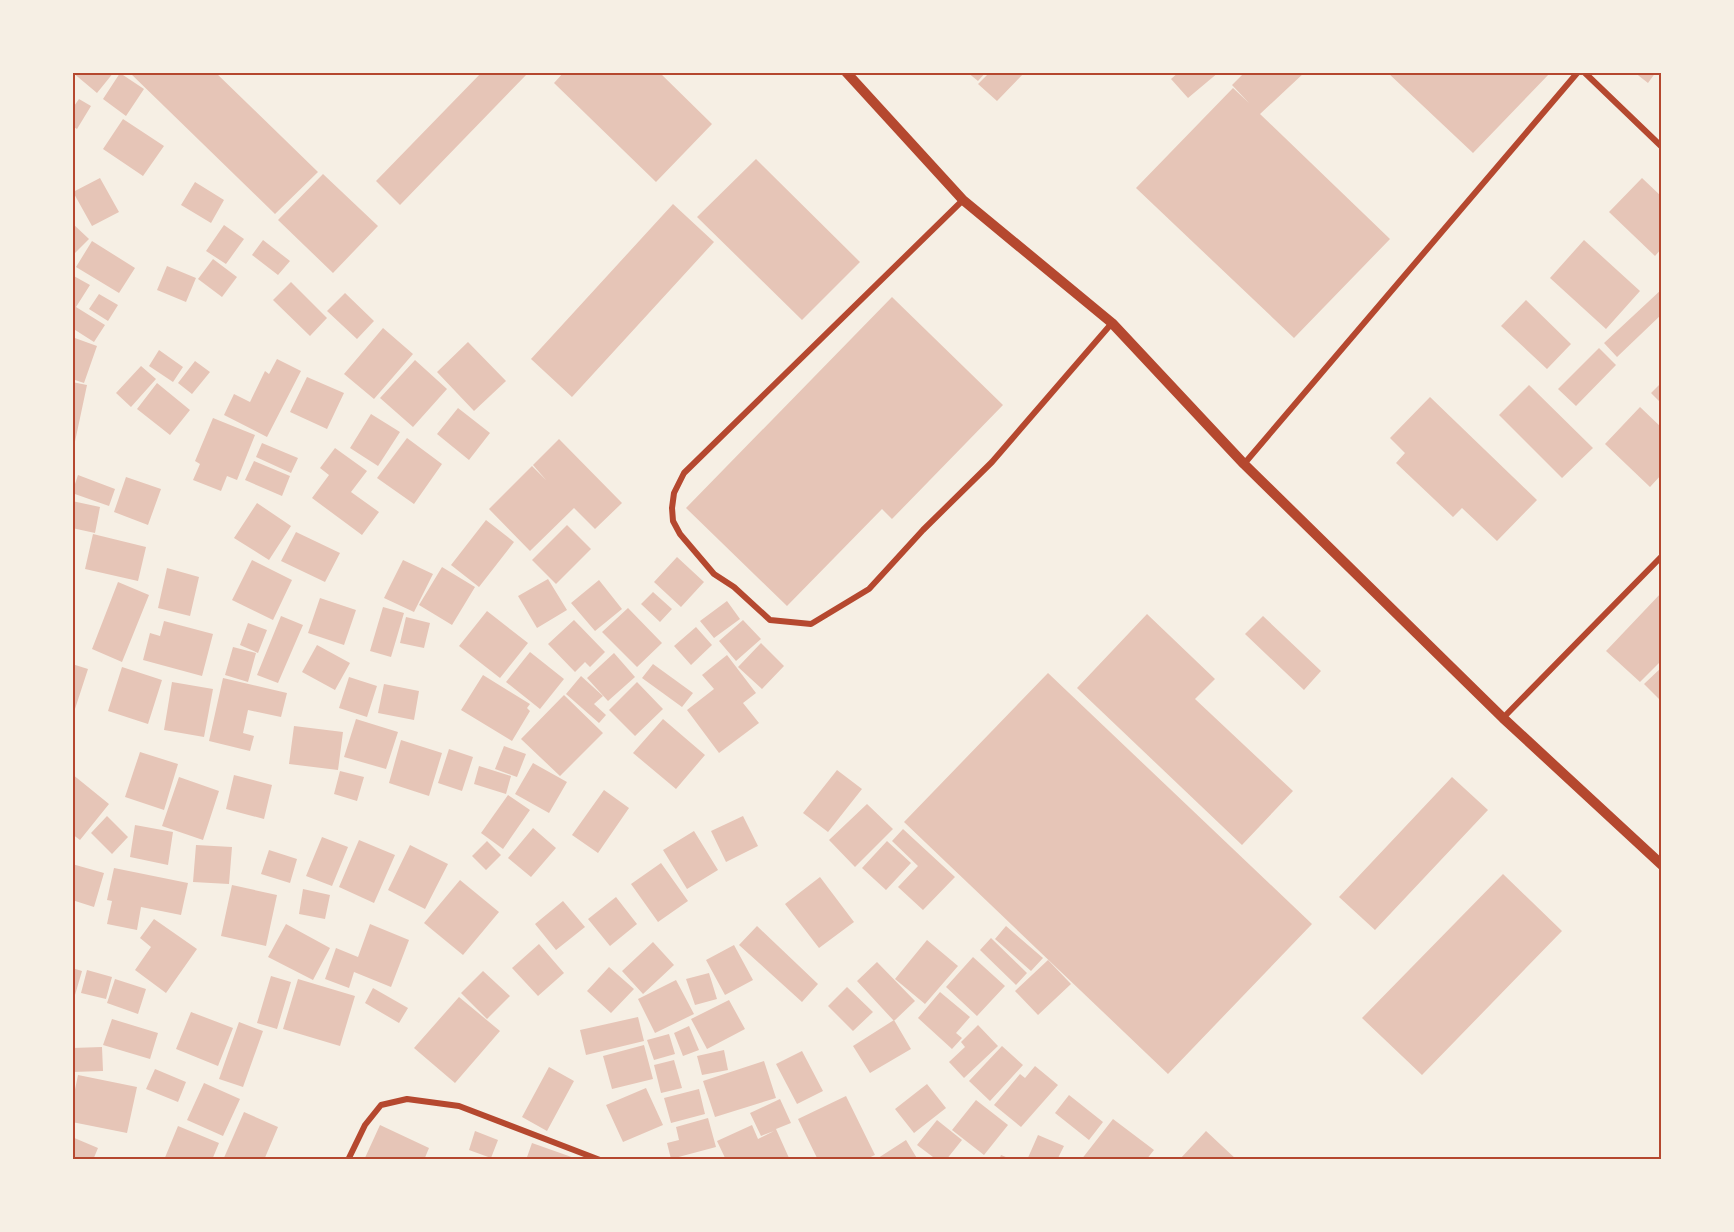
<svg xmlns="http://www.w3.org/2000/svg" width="1734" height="1232" viewBox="0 0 1734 1232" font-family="Mulish,sans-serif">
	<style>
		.building { fill: #e6c5b7 }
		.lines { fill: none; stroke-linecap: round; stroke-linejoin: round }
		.minor { stroke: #b5482f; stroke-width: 6 }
		.tertiary { stroke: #b5482f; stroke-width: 10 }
		.neatline { fill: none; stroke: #b5482f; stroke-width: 2 }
	</style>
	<rect width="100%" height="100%" fill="#f6efe4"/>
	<path class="building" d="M72,72H114L97,93Z
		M129,72H215L318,172L275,214Z
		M482,72H523L526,75L400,205L376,181Z
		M564,72H659L712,124L656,182L554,83Z
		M967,72H986L978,81Z
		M990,72H1025L997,101L978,84Z
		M1179,72H1219L1188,98L1171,79Z
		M1245,72H1305L1260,114L1390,239L1294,338L1136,188L1233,88L1249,103L1232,85Z
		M1387,72H1551L1473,153Z
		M1634,72H1656L1648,83Z
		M120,73L144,89L126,116L103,99Z
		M79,99L91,106L77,129L72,126V109Z
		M123,119L164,146L143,176L103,149Z
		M756,159L860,262L802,320L697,217Z
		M323,174L378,226L333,273L278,220Z
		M100,178L119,212L92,226L73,192Z
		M1642,178L1662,197V248L1655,256L1609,212Z
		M195,182L224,200L211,223L181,205Z
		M673,204L714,242L572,397L531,359Z
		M72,223L89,239L72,256Z
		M224,225L244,239L226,264L206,251Z
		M263,240L290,261L278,275L252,255Z
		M1584,240L1640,291L1606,329L1550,278Z
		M92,241L135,268L119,293L76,267Z
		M213,259L237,277L222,297L198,279Z
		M167,266L196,278L186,302L157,290Z
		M72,275L90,285L76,307L105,325L94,342L72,328Z
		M291,282L327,318L310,336L273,300Z
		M1662,289V314L1617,357L1604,343Z
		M345,293L374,321L357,339L327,311Z
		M99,294L118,305L108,321L89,309Z
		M892,297L1003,405L892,519L882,509L787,606L686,508Z
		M1526,300L1571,344L1547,369L1501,326Z
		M383,328L413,354L374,399L344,374Z
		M72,337L97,346L84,383L72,379Z
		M468,342L506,381L474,411L437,372Z
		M1599,348L1616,365L1576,406L1558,389Z
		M159,350L183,367L173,382L149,366Z
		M277,359L301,371L267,437L224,415L234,394L250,402L265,371L269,374Z
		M415,360L447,389L413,427L380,398Z
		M195,361L210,372L192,394L178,383Z
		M141,366L156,379L131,407L116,393Z
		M307,377L344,393L327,429L290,412Z
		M72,382L87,385L73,451L72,450Z
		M1662,382V404L1651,393Z
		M157,383L190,410L170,435L137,409Z
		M1529,385L1593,448L1562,478L1499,415Z
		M1430,397L1537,500L1497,541L1462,508L1453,517L1396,463L1405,453L1390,438Z
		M1640,407L1662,428V474L1650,487L1605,444Z
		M458,408L490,433L469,460L437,434Z
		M371,414L400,432L378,466L350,448Z
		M213,418L255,435L237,480L227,476L221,491L193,480L200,464L195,461Z
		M407,438L442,464L414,504L377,478Z
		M559,439L622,503L595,529L574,508L530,551L489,509L532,466L546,480L533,465Z
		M262,443L298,458L291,473L256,457Z
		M335,448L367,471L351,492L379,512L362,535L312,498L329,475L320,468Z
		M254,461L290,476L282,496L245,480Z
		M78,475L115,489L109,506L72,493Z
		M126,477L161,489L148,525L114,512Z
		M72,501L100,507L95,533L72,528Z
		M257,503L291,526L269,560L234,538Z
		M486,520L514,542L479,587L451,565Z
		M567,525L591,549L556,584L532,560Z
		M296,532L340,553L325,582L281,561Z
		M93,534L146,547L138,581L85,569Z
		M677,557L704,582L681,607L654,582Z
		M252,560L292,580L273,620L232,600Z
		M403,560L433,574L414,612L384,598Z
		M442,567L475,587L452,625L419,605Z
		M167,568L199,577L190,616L158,608Z
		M548,579L567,610L537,628L518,596Z
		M599,580L622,609L595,631L571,603Z
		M118,582L149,595L122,662L92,649Z
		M653,592L672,609L660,622L641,604Z
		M1662,592V660L1640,682L1606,651Z
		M320,598L356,610L344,645L308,633Z
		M727,601L740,619L714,638L700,621Z
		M383,607L404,613L391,657L370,651Z
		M628,608L662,643L637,667L602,632Z
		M487,611L528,643L500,678L459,646Z
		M1147,614L1215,679L1195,699L1293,791L1242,845L1077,688Z
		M281,616L303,625L278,683L257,675Z
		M1263,616L1321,671L1304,690L1245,634Z
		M406,617L430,623L424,648L400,643Z
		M574,620L605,652L590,667L585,662L575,672L548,644Z
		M743,620L761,639L736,661L719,641Z
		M164,621L213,634L202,676L143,660L150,633L160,636Z
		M248,623L267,630L258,653L240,645Z
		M696,627L712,645L691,665L674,646Z
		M761,643L784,666L762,689L738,667Z
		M317,645L350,663L335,690L302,672Z
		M233,647L256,653L248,682L225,675Z
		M530,652L564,679L540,709L506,682Z
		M614,653L635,677L608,701L587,678Z
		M727,655L756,693L743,703L759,723L719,753L687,710L714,689L702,675Z
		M72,664L88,669L74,712L72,711Z
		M653,664L693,693L682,707L642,678Z
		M122,667L162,680L148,724L108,711Z
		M1662,667V702L1644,684Z
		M1048,673L1312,924L1168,1074L904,822Z
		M483,675L530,704L527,708L530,711L512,741L461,710Z
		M581,676L603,696L594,704L606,715L599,723L566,694Z
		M349,677L377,686L367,717L339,708Z
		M223,678L287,693L281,717L248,710L243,733L254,736L250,751L209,741Z
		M172,682L213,689L204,737L164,730Z
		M637,682L663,709L635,736L609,710Z
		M384,684L419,691L414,720L378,713Z
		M564,695L603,733L560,776L521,739Z
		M356,719L398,732L386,769L344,757Z
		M663,719L705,755L676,789L633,753Z
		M294,726L343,732L338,770L289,764Z
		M401,740L442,753L429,796L389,783Z
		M504,746L526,754L517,777L495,769Z
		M449,749L473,757L462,791L438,783Z
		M140,752L178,764L164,810L125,797Z
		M533,763L567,782L549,813L515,794Z
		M479,766L511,776L506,794L474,784Z
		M837,770L862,789L828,832L803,813Z
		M340,771L364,777L357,801L334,794Z
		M72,774L109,804L80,840L72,834Z
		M234,775L272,785L264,819L226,809Z
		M179,777L219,791L203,840L162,826Z
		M1452,777L1488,810L1375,930L1339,897Z
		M604,790L629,808L598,853L572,835Z
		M508,795L530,810L503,849L481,833Z
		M867,804L893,829L855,867L829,840Z
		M107,816L128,837L112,854L91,833Z
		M743,816L758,846L726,862L711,831Z
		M135,825L173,832L168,865L130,857Z
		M533,828L556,848L531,877L508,858Z
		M903,829L955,877L923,910L898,887L918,866L892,841Z
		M694,831L718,870L687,889L663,850Z
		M322,837L348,847L332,886L306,876Z
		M359,840L395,855L374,903L339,887Z
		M487,841L501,855L486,870L472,856Z
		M887,841L911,863L886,890L862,868Z
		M196,845L232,847L229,884L193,882Z
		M410,845L448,864L425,909L388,890Z
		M269,850L297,859L290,883L261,874Z
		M661,863L688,901L658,922L631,884Z
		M72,864L104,873L94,907L72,900Z
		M114,868L188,883L181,915L141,907L137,930L107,924L112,901L107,900Z
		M1503,874L1562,931L1422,1075L1362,1018Z
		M820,877L854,922L819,948L785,904Z
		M460,880L499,912L463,955L424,923Z
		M232,885L277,895L266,946L221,936Z
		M303,889L330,895L325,919L299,914Z
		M616,897L637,924L610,946L588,919Z
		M563,901L585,927L556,950L535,924Z
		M154,919L197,949L166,993L135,970L151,947L140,938Z
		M286,924L330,948L313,980L268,957Z
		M370,924L409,940L391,987L354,972L349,988L325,979L336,948L358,957Z
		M757,926L818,984L802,1002L739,945Z
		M1006,926L1043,958L1031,971L995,939Z
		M991,938L1027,973L1016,985L980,950Z
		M927,940L958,966L925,1004L895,979Z
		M653,942L674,965L643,994L622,971Z
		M539,944L564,973L538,996L512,968Z
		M734,945L753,980L725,995L706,960Z
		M973,957L1005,986L977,1016L946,987Z
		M1048,960L1071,984L1038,1015L1015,991Z
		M877,962L915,1001L894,1021L857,981Z
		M609,967L634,989L611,1013L587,991Z
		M72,968L82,971L75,995L72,994Z
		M87,970L112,977L106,999L81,993Z
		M483,971L510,996L487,1019L461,993Z
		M709,973L717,999L695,1005L686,979Z
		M271,976L291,982L277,1029L257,1023Z
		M115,979L146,989L138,1014L107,1003Z
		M298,979L355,996L340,1046L283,1029Z
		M676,980L694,1014L655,1033L638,999Z
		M847,987L873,1012L853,1031L828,1006Z
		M373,988L408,1008L399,1023L365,1003Z
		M940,992L970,1017L956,1033L962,1038L952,1049L918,1018Z
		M459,997L500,1031L455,1083L414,1048Z
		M729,1000L745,1029L707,1049L691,1019Z
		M191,1012L233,1028L218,1066L176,1049Z
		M638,1017L644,1041L586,1055L580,1030Z
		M112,1019L158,1033L150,1059L103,1045Z
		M894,1020L911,1049L870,1073L853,1046Z
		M239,1022L263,1031L243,1087L219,1079Z
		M978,1025L998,1046L964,1078L949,1062L965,1047L961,1042Z
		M689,1026L699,1050L683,1056L674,1033Z
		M669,1034L675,1054L654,1060L647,1040Z
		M644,1045L653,1079L612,1089L603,1056Z
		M1002,1046L1023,1065L990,1101L969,1081Z
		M102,1047L103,1071L72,1072V1048Z
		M724,1050L728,1070L702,1075L697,1056Z
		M802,1051L823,1091L797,1104L776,1064Z
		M674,1060L682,1088L661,1093L654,1065Z
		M764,1061L776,1098L715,1117L703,1081Z
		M1035,1066L1058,1085L1021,1127L994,1105L1020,1074L1025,1078Z
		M549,1067L574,1081L547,1131L522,1117Z
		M155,1069L186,1082L178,1102L146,1089Z
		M78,1075L137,1087L127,1133L72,1122V1104Z
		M204,1083L240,1099L223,1136L187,1120Z
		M927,1084L946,1108L914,1133L895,1109Z
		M646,1088L663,1125L623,1142L606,1105Z
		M699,1089L705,1114L671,1123L664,1098Z
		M1069,1095L1103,1122L1089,1140L1055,1113Z
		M846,1096L875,1155L864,1160H818L798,1119Z
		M780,1099L791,1123L776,1129L789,1158L785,1160H726L717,1141L752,1125L758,1139L774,1131L761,1136L750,1113Z
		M976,1100L1008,1125L984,1155L952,1130Z
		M244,1112L278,1127L264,1160H223Z
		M708,1118L716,1147L671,1159L667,1143L679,1140L676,1127Z
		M1113,1119L1154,1150L1146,1160H1081Z
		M937,1120L962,1140L946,1160H937L917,1145Z
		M380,1125L429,1148L424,1160H364Z
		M178,1126L219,1143L212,1160H164Z
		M475,1131L498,1140L491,1158L469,1150Z
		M1206,1131L1237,1160L1180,1159Z
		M1038,1135L1064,1146L1057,1160H1027Z
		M72,1137L98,1148L93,1160H72Z
		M906,1140L918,1160H875Z
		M532,1143L580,1160H526Z
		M1001,1155L1013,1160H999Z"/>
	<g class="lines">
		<path class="minor" d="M1584,72L1662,147
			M963,200L684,473L674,493L672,508L673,521L680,534L714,574L734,587L770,620L811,624L869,589L923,530L992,462L1112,323
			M1244,464L1578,72
			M1503,718L1662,556
			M348,1160L365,1125L381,1105L407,1099L459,1106L600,1160"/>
		<path class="tertiary" d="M846,72L963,200L1112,323L1244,464L1503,718L1662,865"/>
	</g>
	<rect width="1734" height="1232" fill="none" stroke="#f6efe4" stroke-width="147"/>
	<rect x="74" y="74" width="1586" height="1084" class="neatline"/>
</svg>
